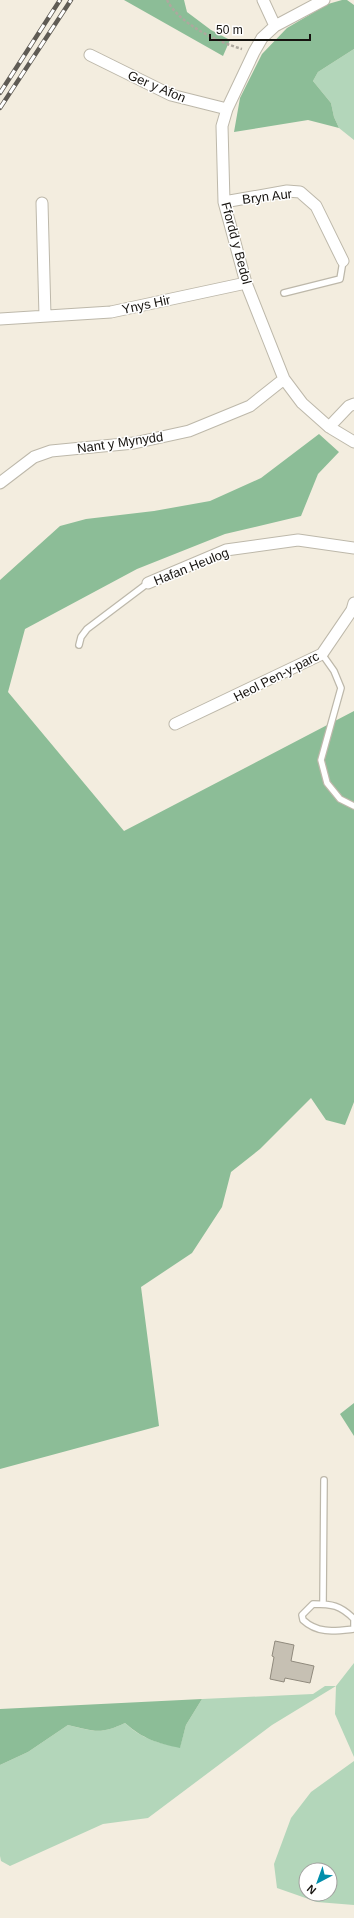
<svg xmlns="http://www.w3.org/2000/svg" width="354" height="1918" viewBox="0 0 354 1918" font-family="Helvetica,sans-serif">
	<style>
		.green { fill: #b3d6ba; fill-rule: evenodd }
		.forest { fill: #8cbd97 }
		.building { fill: #c6c0b3; stroke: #908a7d }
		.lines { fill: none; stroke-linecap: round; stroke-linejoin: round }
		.lane-casing { stroke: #bdb8aa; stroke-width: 8 }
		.street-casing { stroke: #bdb8aa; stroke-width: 13 }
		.path { stroke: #aea89e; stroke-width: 2.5; stroke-dasharray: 3 2; stroke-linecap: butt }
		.lane { stroke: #fff; stroke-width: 5.5 }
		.street { stroke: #fff; stroke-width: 11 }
		.rail-casing { stroke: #5f5b54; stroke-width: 4.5 }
		.rail { stroke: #fff; stroke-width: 3; stroke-dasharray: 9; stroke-linecap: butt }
		.labels { text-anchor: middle; stroke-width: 3; stroke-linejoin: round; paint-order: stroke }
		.street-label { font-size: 13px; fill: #16130f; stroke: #fff }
	</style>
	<rect width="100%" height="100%" fill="#f3eddf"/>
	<path class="green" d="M354,49V140L339,128L334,117L331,103L313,81L318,72Z
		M354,1663V1757L335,1714L336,1686L272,1725L148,1818L103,1824L10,1866L1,1861L0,1856V1765L28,1752L68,1725C93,1731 100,1735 125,1723C142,1739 157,1743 180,1747L186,1725L202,1699L313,1694L325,1686H336Z
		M354,1761V1905L317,1902L277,1888L274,1864L291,1818L311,1792ZM306,1870H330V1894H306Z"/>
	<path class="forest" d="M124,0H184L187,12L211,30L230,40L223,56Z
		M342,0H347L354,5V49L318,72L313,81L331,103L334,117L339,128L308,120L234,132L240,98L262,54L287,28L328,4Z
		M319,434L339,452L318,474L301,516L225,534L137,569L25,629L8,692L124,831L354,711V1102L345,1125L326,1120L311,1098L260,1149L231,1172L222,1207L192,1253L141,1287L159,1426L0,1469V580L60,526L86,519L154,511L210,501L261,478Z
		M354,1403V1436L340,1414Z
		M202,1699L186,1725L180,1748C157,1743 143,1739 125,1723C100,1735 94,1731 68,1725L28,1752L0,1765V1709Z"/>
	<path class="building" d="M275,1641L294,1645L291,1661L314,1666L310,1683L285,1678L284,1682L270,1679L274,1657L272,1656Z"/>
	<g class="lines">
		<defs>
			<path id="lane" d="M284,293L340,279L343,261
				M79,645L81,637L87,629L148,583
				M322,654L334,671L341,688L321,760L327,783L340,799L354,806
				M313,1604C332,1604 340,1605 354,1619V1629C335,1631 318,1634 303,1620L302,1615Z
				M323,1604L324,1480"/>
			<path id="street" d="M263,0L275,26
				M324,0L275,26L262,38L254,52L227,109L222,126L224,202L246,283L284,379L302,403L329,427L354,442
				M90,55L171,95L227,109
				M224,202L287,191L300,192L316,206L343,261
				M42,203L45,316
				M0,319L111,312L246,283
				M329,427L349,406L354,404
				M0,483L34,457L51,451L134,443L189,431L250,406L284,379
				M148,583L226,550L298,540L354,548
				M175,724L322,654L352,610L354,603"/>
		</defs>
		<use href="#lane" class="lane-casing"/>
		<use href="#street" class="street-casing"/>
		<path class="path" d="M167,0C179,24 218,42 242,49"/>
		<use href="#lane" class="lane"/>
		<use href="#street" class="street"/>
		<defs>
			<path id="rail" d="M0,93L60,0
				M0,108L71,0"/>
		</defs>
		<use href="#rail" class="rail-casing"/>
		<use href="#rail" class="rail"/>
	</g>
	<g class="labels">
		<g class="street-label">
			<text transform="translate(157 86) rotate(23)" y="5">Ger y Afon</text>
			<text transform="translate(267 196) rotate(-7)" y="5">Bryn Aur</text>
			<text transform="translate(237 243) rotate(75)" y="5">Ffordd y Bedol</text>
			<text transform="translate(146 304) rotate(-12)" y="5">Ynys Hir</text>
			<text transform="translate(120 442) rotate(-8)" y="5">Nant y Mynydd</text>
			<text transform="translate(191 566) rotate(-22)" y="5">Hafan Heulog</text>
			<text transform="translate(276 676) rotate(-27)" y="5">Heol Pen-y-parc</text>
		</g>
	</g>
	<g transform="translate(318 1882) rotate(221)"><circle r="19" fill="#ffffff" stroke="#a2a19f"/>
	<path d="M0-3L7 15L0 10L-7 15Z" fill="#008eab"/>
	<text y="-6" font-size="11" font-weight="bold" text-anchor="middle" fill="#16130f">N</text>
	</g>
	<path d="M210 34v6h100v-6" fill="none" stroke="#16130f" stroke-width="2"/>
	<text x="216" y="34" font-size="12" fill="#16130f" stroke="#ffffff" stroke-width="3" paint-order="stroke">50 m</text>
</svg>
